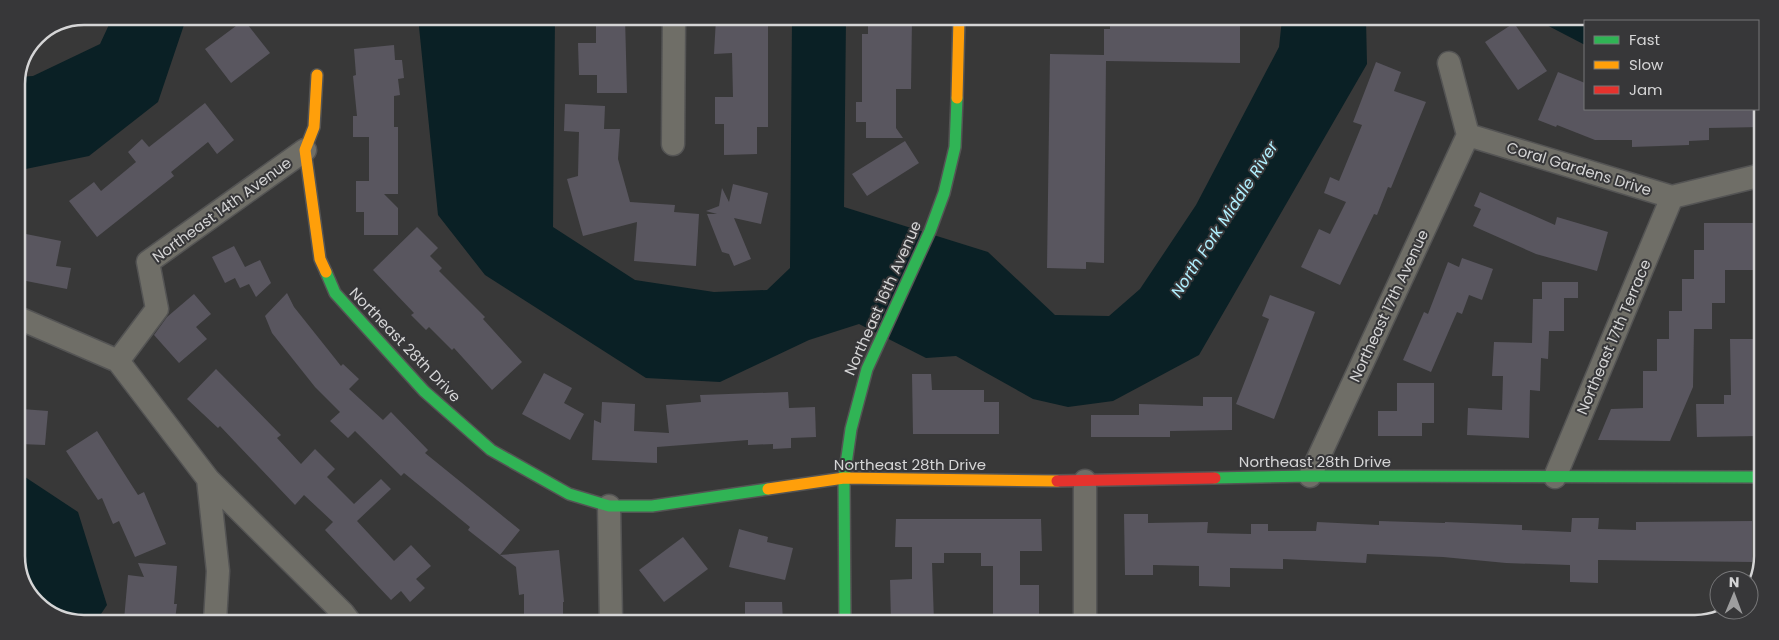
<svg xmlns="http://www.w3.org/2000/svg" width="1779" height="640" viewBox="0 0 1779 640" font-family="Poppins,sans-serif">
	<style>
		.water { fill: #0a2025 }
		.building { fill: #59565f }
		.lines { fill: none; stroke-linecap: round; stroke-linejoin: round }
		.street-casing { stroke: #545454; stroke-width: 25 }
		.fast-casing { stroke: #545454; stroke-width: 14 }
		.slow-casing { stroke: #545454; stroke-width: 14 }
		.jam-casing { stroke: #545454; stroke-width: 14 }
		.street { stroke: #6f6e67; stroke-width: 22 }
		.fast { stroke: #30b455; stroke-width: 11 }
		.slow { stroke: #ff9f0a; stroke-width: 11 }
		.jam { stroke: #e5322d; stroke-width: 11 }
		.labels { text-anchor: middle; stroke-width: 4; stroke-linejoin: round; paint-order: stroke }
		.street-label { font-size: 15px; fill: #d5d5d6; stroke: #373739 }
		.water-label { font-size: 16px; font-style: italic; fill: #b0effe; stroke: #373739 }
		.rim { fill: none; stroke: #d5d5d6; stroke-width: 2.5 }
	</style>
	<rect width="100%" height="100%" fill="#383838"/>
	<path class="water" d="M113,16H187L158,102L89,156L16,171L17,77L33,76L100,44Z
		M418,17H555L553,227L635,280L714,292L767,290L790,268L792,18H846L844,207L988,252L1055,315L1109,316L1140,289L1196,205L1279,47L1282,19H1366L1367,64L1199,355L1113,401L1068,407L1033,399L956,356L926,358L859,324L809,340L720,382L646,378L485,275L438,215Z
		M1535,19L1716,20L1719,21H1585V45Z
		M16,471L78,512L107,605L97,620H62L30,597L16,561Z"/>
	<path class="building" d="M596,17H625L627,93H597V75H579L578,43H596Z
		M716,18H768V127H757V154L724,155V124H715V97H733L732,53L714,54Z
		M868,18H912L911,89H896V128L903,138H866V122H856V102H862V34H868Z
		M1110,18L1240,19V63L1106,61L1104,263L1086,262V269L1047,268L1050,54L1104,55V29H1110Z
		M244,20L270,53L231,83L205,49Z
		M1514,23L1547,71L1518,90L1485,42Z
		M394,45L395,60H402L404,78L398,79L400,95L394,96V127H398V194H384L398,208V235H364V212H356V181H369V137H353V116H357L353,76L356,75L354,49Z
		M1376,62L1401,72L1394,91L1426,102L1391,188L1388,187L1377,215L1374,214L1340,285L1301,267L1319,229L1330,234L1346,202L1324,193L1330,177L1339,181L1362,125L1353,122Z
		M1558,72L1585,83V109H1762V127L1709,128V140L1689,141V145L1632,147V140H1595L1557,125L1556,127L1538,120Z
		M205,103L234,140L217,154L208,142L171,172L174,176L97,237L69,201L94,182L101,191L136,162L128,152L142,139L149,147Z
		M565,104L605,106L604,129H620L618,159L630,202L675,205L674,212L699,214L696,266L634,261L637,222L583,236L567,179L578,176L579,132L564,131Z
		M905,141L919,163L867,196L852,174Z
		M733,184L768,193L761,224L734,218L751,259L734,266L729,254L722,252L707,214H717L706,211L719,206L722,188L729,202Z
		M1480,192L1555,225L1557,217L1608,232L1597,271L1536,254L1473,226L1481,209L1474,206Z
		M1704,223H1762L1761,270H1725V303H1712V329H1694L1693,387L1670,441L1598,440L1611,409L1643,408V371H1657V339H1669V311H1682V279H1694V250H1704Z
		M417,227L438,248L430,256L442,268L439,271L485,317L483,319L522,362L492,390L454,348L452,350L429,327L426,330L411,315L414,313L373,270Z
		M16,232L61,241L56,266L71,268L67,289L16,279Z
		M234,246L245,267L260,260L271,283L256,297L249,284L240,288L235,278L225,283L212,257Z
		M1462,258L1493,269L1482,300L1469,295L1462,314L1457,312L1431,372L1403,360L1424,312L1428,314L1448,262L1459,267Z
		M1542,282H1578V298H1564V331H1549L1548,359L1541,358L1540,391L1530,390L1529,438L1467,435L1468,408L1502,410L1503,376H1492L1494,342L1532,343L1533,299H1542Z
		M287,293L294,307L341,366L343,364L359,379L349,389L383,420L391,412L428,450L425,453L520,530L500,555L468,530L470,527L404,473L401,476L355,431L348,438L330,421L340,412L315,387L272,333L265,316Z
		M194,294L211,314L196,327L207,339L179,363L154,335L167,317Z
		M1270,295L1315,312L1274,419L1236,404L1269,319L1262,316Z
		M1730,339H1761L1760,436L1697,437L1696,404H1724V395H1731Z
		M216,369L281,435L277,438L301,464L315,449L335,469L327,477L354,504L381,479L391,489L357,521L394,561L411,545L431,566L416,579L425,588L410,602L401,591L391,600L325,530L333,522L304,495L295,505L220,426L218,428L187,399Z
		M544,373L572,388L564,403L584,414L570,440L522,414Z
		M912,374H931L932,390H984V402H999V434H913Z
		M1397,383H1434V423H1422V436H1378V411H1397Z
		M788,392L789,408L815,407L816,437L791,438V448L773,449V444L748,445V440L657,447V463L592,460L594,420L601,423L602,402L635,404L634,431L669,433L666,405L701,402L700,395Z
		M1203,397H1232V430L1170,431V437H1091V415H1139V404L1203,406Z
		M22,409L48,411L45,445L20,444Z
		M97,431L138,495L144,492L166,544L135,557L119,521L113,524L102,498L98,500L66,451Z
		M1124,514H1148V523L1208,522L1207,533L1251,534V524H1268V531H1316L1317,522L1379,525V521L1445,523V522L1522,525V530L1571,532L1572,518H1599L1598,529L1636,530V522L1752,521V562L1598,560V583L1570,582V565L1506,563L1443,557L1367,554L1366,563L1283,559V569L1230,568V587L1199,586V566L1153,565V575H1125Z
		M896,519H1041L1042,551H1020V585H1039V622H993V566H981V553H944V563H932L934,622H891L890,580L912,579V547H895Z
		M739,529L768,537L767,542L793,548L785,580L729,567Z
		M683,537L708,569L664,602L639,570Z
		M559,550L564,602H563V621H524V594L519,595L516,567L500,555Z
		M138,563L177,566L174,604H177L175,620H124L128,575L144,577Z
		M745,602H782L783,622H745Z"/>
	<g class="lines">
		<defs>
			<path id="street" d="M1449,63L1468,135L1672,197L1762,175
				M673,144L674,18
				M16,317L118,361
				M1310,476L1468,135
				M1555,477L1672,197
				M208,479L343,613L349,621
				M609,506L611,621
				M215,621L218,571L208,479L118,361L157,309L148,262L305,150
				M1085,622V481"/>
			<path id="fast" d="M326,272L335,293L424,391L491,450L569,494L609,506H652L768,489
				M1215,478L1310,476L1760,477
				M845,622L844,478L851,429L867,369L930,231L944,193L955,147L957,98"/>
			<path id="slow" d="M317,75L314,127L305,150L320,259L326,272
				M957,98L959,18
				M768,489L844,478L1057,481"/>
			<path id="jam" d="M1057,481L1215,478"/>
		</defs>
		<use href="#street" class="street-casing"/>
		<use href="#fast" class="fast-casing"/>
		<use href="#slow" class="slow-casing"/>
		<use href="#jam" class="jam-casing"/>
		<use href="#street" class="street"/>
		<use href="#fast" class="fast"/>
		<use href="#slow" class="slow"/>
		<use href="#jam" class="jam"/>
	</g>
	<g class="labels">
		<g class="street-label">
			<text transform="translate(1579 169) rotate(17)" y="5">Coral Gardens Drive</text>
			<text transform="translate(222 210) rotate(-36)" y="5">Northeast 14th Avenue</text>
			<text transform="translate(883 298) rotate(-66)" y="5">Northeast 16th Avenue</text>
			<text transform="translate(1389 306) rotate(-65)" y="5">Northeast 17th Avenue</text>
			<text transform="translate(1614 337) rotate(-67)" y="5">Northeast 17th Terrace</text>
			<text transform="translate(405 345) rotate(46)" y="5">Northeast 28th Drive</text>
			<text x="1315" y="467">Northeast 28th Drive</text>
			<text x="910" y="470">Northeast 28th Drive</text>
		</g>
		<g class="water-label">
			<text transform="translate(1224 219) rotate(-57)" y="6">North Fork Middle River</text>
		</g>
	</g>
	<path d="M0 0H1779V640H0ZM84 25H1695A59 59 0 0 1 1754 84V556A59 59 0 0 1 1695 615H84A59 59 0 0 1 25 556V84A59 59 0 0 1 84 25Z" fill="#373739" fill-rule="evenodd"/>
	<path class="rim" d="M84 25H1695A59 59 0 0 1 1754 84V556A59 59 0 0 1 1695 615H84A59 59 0 0 1 25 556V84A59 59 0 0 1 84 25Z"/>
	<rect x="1584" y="20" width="175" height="90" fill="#373739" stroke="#767678"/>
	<rect x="1594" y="36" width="25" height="8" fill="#30b455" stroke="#767678"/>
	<text x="1629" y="45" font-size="15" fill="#d5d5d6">Fast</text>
	<rect x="1594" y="61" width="25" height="8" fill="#ff9f0a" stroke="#767678"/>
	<text x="1629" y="70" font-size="15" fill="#d5d5d6">Slow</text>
	<rect x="1594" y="86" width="25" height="8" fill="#e5322d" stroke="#767678"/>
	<text x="1629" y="95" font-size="15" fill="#d5d5d6">Jam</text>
	<g transform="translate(1734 595) rotate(1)"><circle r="24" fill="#373739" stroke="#767678"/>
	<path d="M0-4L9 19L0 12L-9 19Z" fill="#9e9e9f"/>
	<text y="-8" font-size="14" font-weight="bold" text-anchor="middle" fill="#d5d5d6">N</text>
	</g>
</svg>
